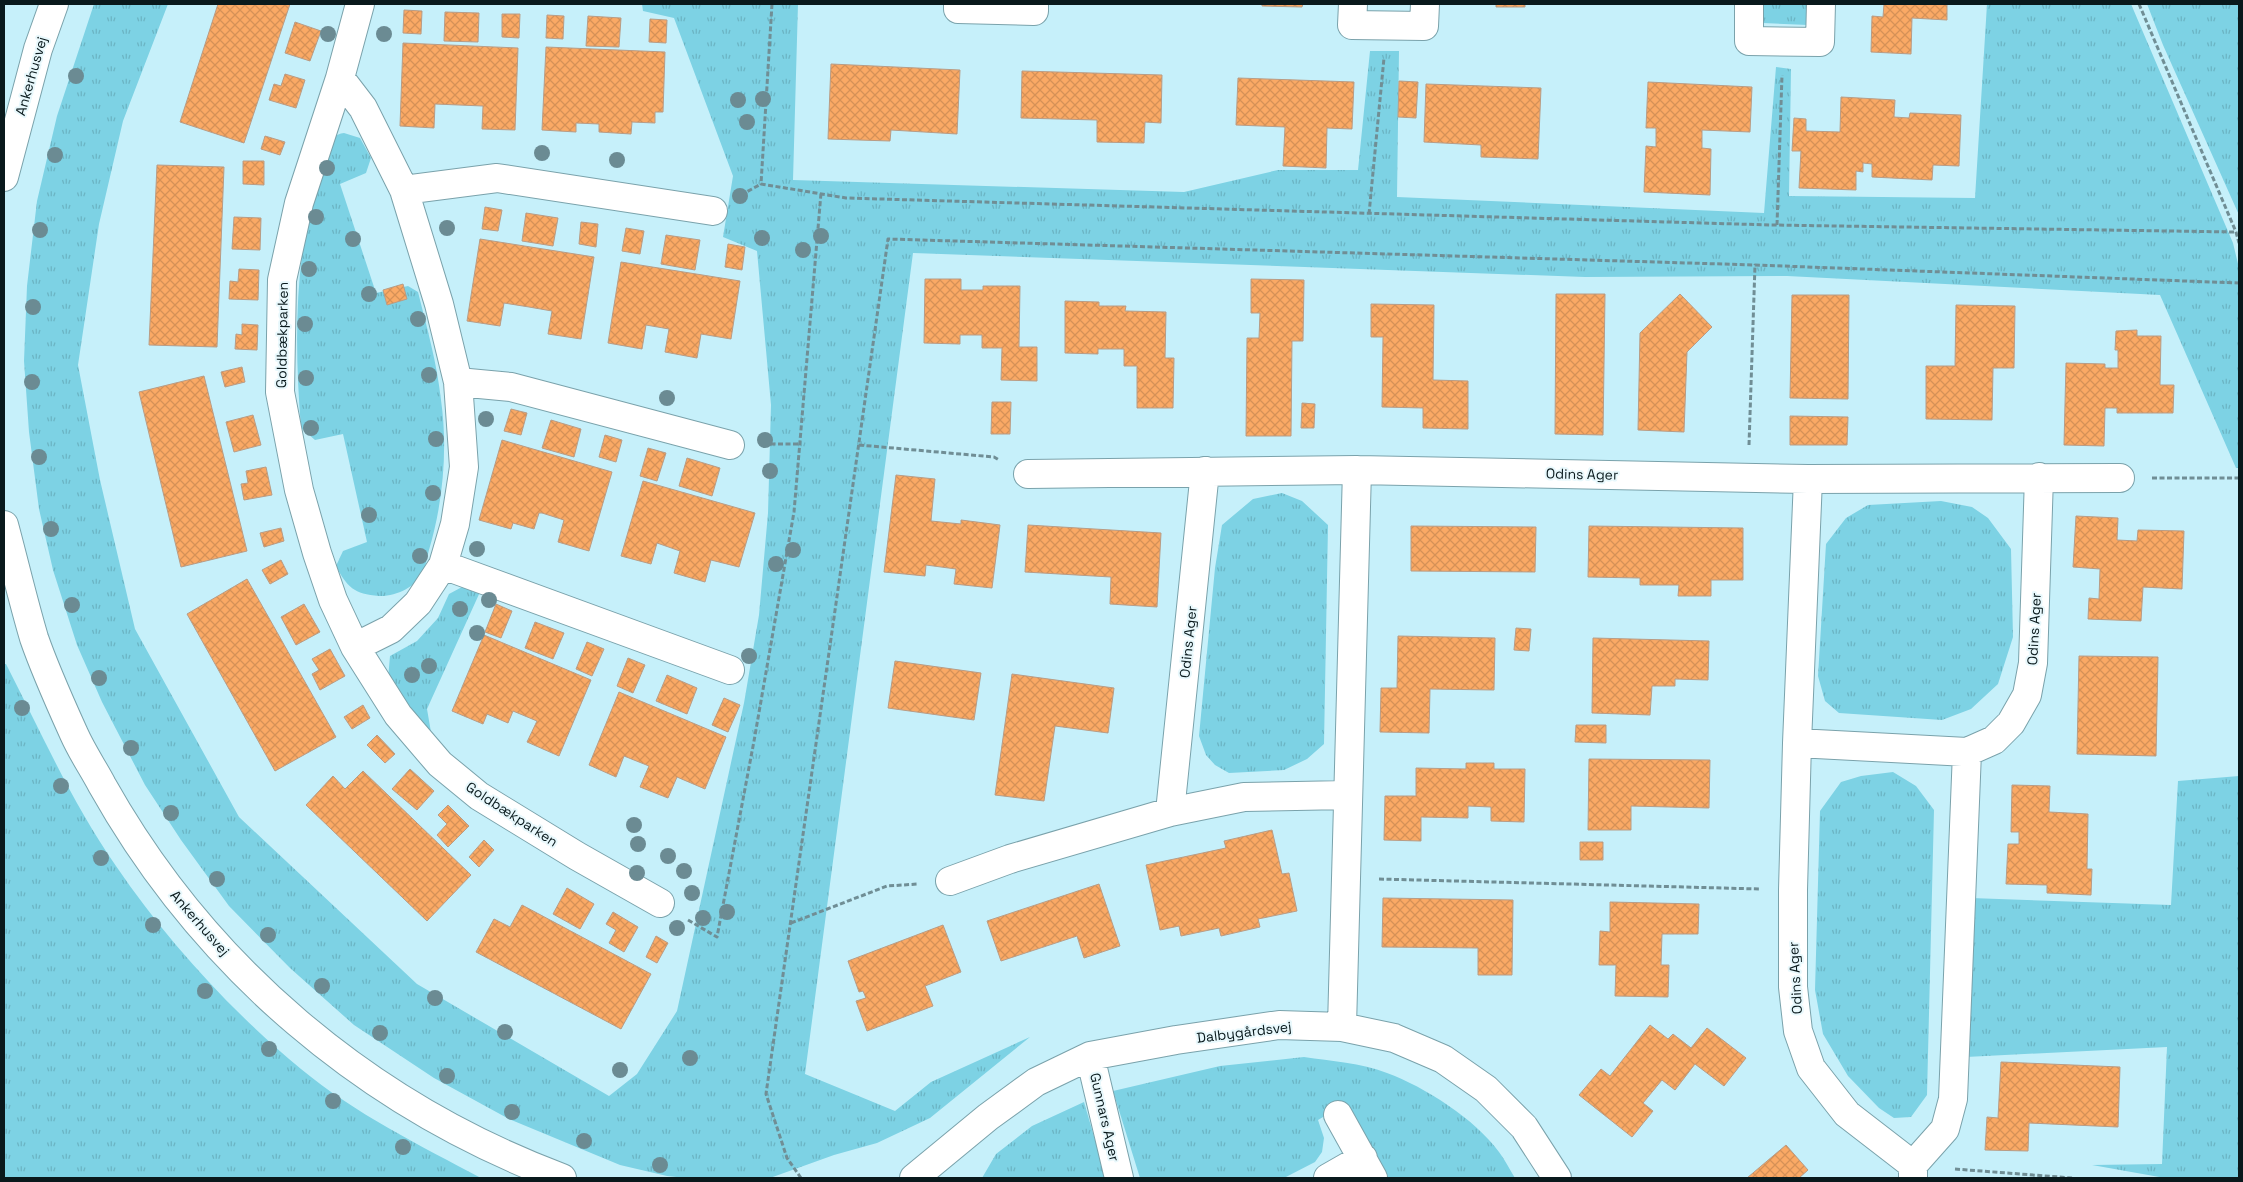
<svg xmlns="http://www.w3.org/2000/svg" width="2243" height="1182" viewBox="0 0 2243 1182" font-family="'Space Grotesk',sans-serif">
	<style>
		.grass { fill: url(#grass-tufts) }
		.building { fill: url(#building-cross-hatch); stroke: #b89c86 }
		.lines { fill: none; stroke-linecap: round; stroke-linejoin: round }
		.street-casing { stroke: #7aa2ab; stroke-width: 30 }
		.path { stroke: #708e95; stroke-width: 3; stroke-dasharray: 5 2.5; stroke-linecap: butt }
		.street { stroke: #fff; stroke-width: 28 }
		.tree { fill: #6b8b93 }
		.labels { text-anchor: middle; stroke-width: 4; stroke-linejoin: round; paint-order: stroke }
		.street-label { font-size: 14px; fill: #09191c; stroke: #e8f8fc }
	</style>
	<defs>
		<pattern id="grass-tufts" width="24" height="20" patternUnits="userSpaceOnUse" patternTransform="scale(1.25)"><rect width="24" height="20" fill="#7dd2e4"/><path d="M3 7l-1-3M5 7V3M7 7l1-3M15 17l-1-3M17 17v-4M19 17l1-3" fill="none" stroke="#6bb4c3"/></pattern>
		<pattern id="building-cross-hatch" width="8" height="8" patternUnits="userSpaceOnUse" patternTransform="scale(1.25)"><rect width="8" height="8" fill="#faa965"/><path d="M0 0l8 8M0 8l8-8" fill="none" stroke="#d59157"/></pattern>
	</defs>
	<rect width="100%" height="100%" fill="#c6f0fa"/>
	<path class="grass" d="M94,4H168L123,121L99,224L78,365L100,480L135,629L239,817L417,984L609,1096L637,1074L677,1011L744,703L759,615L768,513L771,405L757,251L723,237L733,176L674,18L643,11L642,4H798L793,180L1184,192L1278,170H1358L1370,51H1399L1397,197L1764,213L1776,67L1791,69L1789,196L1975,198L1987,4H2131L2233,243L2239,268V468H2236L2160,295L1787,276L1585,277L913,253L805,1074L895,1111L931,1082L1030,1037L930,1118L877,1143L834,1155L770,1178H686L667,1176L620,1165L509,1119L434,1078L354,1025L290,968L229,906L181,840L145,785L102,702L77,645L53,570L39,509L29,432L24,361L27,286L37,201L57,116Z
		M1764,4H1808V25L1763,23Z
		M2147,4H2239V215L2163,45Z
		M344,133L360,138L371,158L366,173L340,184L376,293L408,286L418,292C427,328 437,363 441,400C448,449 443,503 429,550C427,557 426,566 423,572C416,587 395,597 379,596C354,594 347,587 336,566L343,551L367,542L343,434L315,440L301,428C294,342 294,251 321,168C326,153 327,135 344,133Z
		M1282,493L1302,501L1328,525L1324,744L1307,759L1284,770L1229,773L1215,765L1206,755L1199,736L1215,568L1222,525L1253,499Z
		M1941,501L1972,507L1988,518L2011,549L2013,637L1998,684L1971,709L1942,720L1839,713L1825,701L1818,676L1826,544L1846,518L1868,505Z
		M462,587L480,592L427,709L432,738L388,679L390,656L417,641L438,618L449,594Z
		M4,664H6C41,732 72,803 116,866C167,941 231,1011 301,1069C354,1113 421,1146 481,1178H4Z
		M1893,772L1916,786L1934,810L1927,1095L1911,1117L1894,1118L1879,1108L1848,1076L1823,1034L1815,990L1820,811L1841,782L1861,776Z
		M2239,776V1178H2165L2092,1165L2162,1164L2167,1047L1966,1057L1971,898L2171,905L2178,781Z
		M1304,1057C1331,1061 1361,1063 1387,1073C1425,1087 1475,1119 1499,1152C1505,1160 1510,1170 1515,1178H1386L1345,1104L1318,1120L1324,1138L1322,1152L1315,1162L1284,1178H1140L1113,1091L1220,1066Z
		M1084,1102L1106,1178H982L996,1154L1032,1126Z"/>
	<path class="building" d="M218,4H290L244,143L180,122Z
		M1262,4H1303L1302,7L1262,6Z
		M1496,4H1525V7H1496Z
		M1884,4H1947V20L1912,18L1911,54L1871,52L1872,16L1883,17Z
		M404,10L422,11L421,34L403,33Z
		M445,12L479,13L478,42L444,41Z
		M502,14H520L519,38L502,37Z
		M547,15L564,16L563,39L546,38Z
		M588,16L621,18L619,47L586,46Z
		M650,19L667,20L666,43L649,42Z
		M295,22L321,31L310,61L285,53Z
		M403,43L518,48L515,130L482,129L483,106L435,104L434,128L400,126Z
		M546,47L665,52L663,112H655V123L632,122L631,134L599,132V124L576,123V132L542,130Z
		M831,64L960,70L957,134L891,130L890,141L828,139Z
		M1022,71L1162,75L1161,123L1145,122L1144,143L1097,142V120L1021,118Z
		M285,74L305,80L296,108L269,100L274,84L281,86Z
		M1238,78L1354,82L1352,129L1327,128L1326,168L1283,166L1285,127L1236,125Z
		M1399,81L1418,82L1416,118L1398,117Z
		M1648,82L1752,87L1750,132L1702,130V148L1711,149L1710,195L1644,192L1646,146L1656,147V128H1646Z
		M1426,84L1541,88L1538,159L1481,157V145L1424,142Z
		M1841,97L1895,100L1894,117L1909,118L1910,113L1961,115L1959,166L1933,165L1932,180L1872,177V164L1863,163V172L1856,171V190L1799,188L1801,151H1792L1794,118L1806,119V131L1840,132Z
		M265,136L285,142L280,155L261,149Z
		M243,161H264V185L243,184Z
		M157,165L224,167L217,347L149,345Z
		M485,207L502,210L498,231L482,229Z
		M526,213L558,218L553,246L522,241Z
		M234,217L261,218L260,250L232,249Z
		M581,222L598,224L596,247L579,244Z
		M626,228L644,231L640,254L622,251Z
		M666,235L700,240L695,270L661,264Z
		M480,239L594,257L581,339L548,334L552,311L529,307L504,303L500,326L467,321Z
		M728,244L745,247L742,270L725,267Z
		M621,262L740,281L731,339L701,334L697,358L665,352L669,329L646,325L642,349L608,343Z
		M239,269L259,270L258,300L229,299L230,281L238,282Z
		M925,279H961V290H983V286H1020L1019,347H1037V381L1001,380L1002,348H982V335H960V344L924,343Z
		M1251,279L1304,280L1303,341H1292L1291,436H1246L1247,338H1259L1260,313H1251Z
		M403,284L407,299L387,305L383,290Z
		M1556,294H1605L1603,435L1555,434Z
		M1680,294L1712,327L1687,352L1684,432L1638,430L1640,333Z
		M1792,295H1849L1848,399L1790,398Z
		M1065,301L1099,302V306H1126L1125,311L1166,312L1165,358H1174L1173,408H1137V366H1124V349H1098V354L1065,353Z
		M1371,304L1434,305L1433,380L1468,381V429L1423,428V408L1382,407L1383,337H1371Z
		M1956,305L2015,306L2014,368H1993L1992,420L1926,419V366H1955Z
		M242,324L258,325L257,350L235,349L236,334L242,335Z
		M2137,330V336H2161L2160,385H2174L2173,413H2117V408H2105L2104,446L2064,445L2066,363L2105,364V368H2118V350H2115L2116,331Z
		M242,367L245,382L225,387L221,372Z
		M204,376L247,551L181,567L139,392Z
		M992,402H1011L1010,434H991Z
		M1302,403L1315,404L1314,428H1301Z
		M511,409L527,413L521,435L504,431Z
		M253,415L261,445L234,452L226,422Z
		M1790,416L1848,417L1847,445H1790Z
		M551,420L581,429L574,457L542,448Z
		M605,435L622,440L616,462L599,457Z
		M502,440L612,472L589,551L558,542L564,520L542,513H539L534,529L513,523L511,529L479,520Z
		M648,448L666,453L657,481L640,476Z
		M687,458L720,468L712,496L679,486Z
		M266,467L272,495L244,500L241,484L248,483L246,471Z
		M896,475L935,479L931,521L961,524V520L1000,525L992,588L954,584L956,569L926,565L925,576L884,572Z
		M643,481L755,513L739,567L711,560L705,582L674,573L680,551L657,543L651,564L621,556Z
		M2076,516L2118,518L2117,540L2137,541L2138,530L2184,531L2182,589L2143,587L2141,621L2088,619L2089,598L2099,599L2100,569L2073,567Z
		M1028,525L1161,533L1157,607L1110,604L1111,577L1025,572Z
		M1411,526L1536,527L1535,572L1411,571Z
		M1589,526L1743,528V580H1711V596H1678L1679,585H1640V578L1588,577Z
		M281,528L284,541L264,547L260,533Z
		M281,560L288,574L270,584L262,570Z
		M247,579L336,737L275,771L187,614Z
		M304,604L320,632L296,645L281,617Z
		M496,604L512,611L501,638L485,632Z
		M535,622L564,633L553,659L525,648Z
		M1516,628L1531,629L1529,651L1514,650Z
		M484,635L591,680L559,756L527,742L537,721L513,711L508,723L487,714L483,724L452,711Z
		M1398,636L1495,638L1494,690L1430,689L1429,733L1380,732L1381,688H1397Z
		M1593,638L1709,641L1708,680L1675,679V686H1652L1650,715L1592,713Z
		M587,642L604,649L592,676L576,669Z
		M330,649L345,676L320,690L312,674L319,670L312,659Z
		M2079,656L2158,657L2156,756L2077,754Z
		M628,658L645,665L633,693L617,686Z
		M895,661L981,673L974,720L888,708Z
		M1012,674L1114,688L1108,733L1055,726L1044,801L995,795Z
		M667,675L697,688L687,714L656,701Z
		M619,692L726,737L705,789L677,777L668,798L640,787L649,766L624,756L616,777L589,765Z
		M724,698L740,705L728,732L712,725Z
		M363,705L370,718L352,729L344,717Z
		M1576,725H1606V743L1575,742Z
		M377,735L395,754L385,763L367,745Z
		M1589,759L1710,760L1709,808L1631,806V830H1588Z
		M1466,763H1494V769H1525L1524,822L1491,821V807L1468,806V818L1421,817V841L1384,840L1385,796H1416V768L1466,769Z
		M410,769L434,791L417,810L392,789Z
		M363,771L471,875L427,921L306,805L333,776L345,789Z
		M2012,785L2050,786L2049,812L2088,814L2087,869H2092L2091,895L2047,893V885L2006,884L2008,844H2019V832H2011Z
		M448,805L469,826L448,847L437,835L447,824L438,815Z
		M1272,830L1282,874L1289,873L1297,911L1258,919L1260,927L1221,936L1219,928L1181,936L1179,926L1160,930L1146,865L1226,848L1224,841Z
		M484,840L494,850L479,867L469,857Z
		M1580,842H1603V860H1580Z
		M1099,884L1120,946L1084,958L1077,936L1001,961L987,921Z
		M567,888L594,904L580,929L553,914Z
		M1383,898L1513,900L1512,975H1478V948L1382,947Z
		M1610,902L1699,904L1698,934H1662L1661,965H1669L1668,997L1615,996L1616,965H1599L1600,931L1610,932Z
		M522,905L651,974L621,1029L476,952L494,919L510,927Z
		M613,912L638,927L624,952L609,943L616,930L606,924Z
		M943,925L961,972L925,986L933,1006L867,1031L856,1001L866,998L863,991L859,992L848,961Z
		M656,936L668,943L657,963L646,957Z
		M1650,1025L1668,1039L1673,1034L1691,1048L1707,1028L1746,1058L1724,1086L1695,1064L1675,1090L1662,1080L1643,1103L1653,1111L1632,1137L1579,1095L1601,1069L1610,1076Z
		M2001,1062L2120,1067L2118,1127L2029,1123L2028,1151L1985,1150L1987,1117L1998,1118Z
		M1786,1145L1808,1170L1799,1178H1747Z"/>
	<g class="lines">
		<defs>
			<path id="street" d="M360,4L340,78L299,203L282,280L280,392L299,490L317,553L333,600L355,647L398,715L440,764L479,796L577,856L660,903
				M958,4V9L1034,11V4
				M1353,4L1352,25L1424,26L1425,4
				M1749,4V41L1820,42L1821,4
				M340,78L363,108L404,190L439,304L458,382L464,467L455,524L443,565L418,603L391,629L355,647
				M4,177L38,49L54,4
				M404,190L497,178L713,211
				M458,382L511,387L730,445
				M1028,474L1357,470L1808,479L2120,478
				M1808,479L1797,743L1793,890V987L1798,1031L1811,1068L1847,1114L1913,1165
				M4,525C14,562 23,601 34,638C45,670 60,703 74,734C82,752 93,768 102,785C204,967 367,1105 562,1178
				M443,565L730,670
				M1797,743L1967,752
				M1170,812L1205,471
				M950,881L1010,859L1170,812L1244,797L1347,795
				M1342,1027L1357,470
				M1090,1056L1119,1178
				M1338,1115L1373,1178
				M914,1178L988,1117L1036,1082L1090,1056L1176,1040L1279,1025L1342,1027L1394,1038L1443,1059L1486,1089L1524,1127L1557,1178
				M1328,1178L1363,1158
				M1913,1178V1165L1945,1129L1953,1099L1967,752L1994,740L2011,723L2027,695L2033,663L2039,477"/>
		</defs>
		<use href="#street" class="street-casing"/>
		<path class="path" d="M772,4L761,184L846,198L1771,225L2236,232
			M2139,4L2236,232L2239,243
			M741,195L761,184
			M1369,214L1384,58
			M1777,225L1782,75
			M763,444H799
			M859,445L994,457L999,460
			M1749,445L1755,265L2239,283
			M2152,478H2239
			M1379,879L1760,889
			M688,920L717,937L754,741L794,512L821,193
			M791,923L887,886L918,884
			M1955,1169L2072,1178
			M801,1178L787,1158L766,1094L888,239L1755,265"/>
		<use href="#street" class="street"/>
	</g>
	<g class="tree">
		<circle cx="328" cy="34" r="8"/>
		<circle cx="384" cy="34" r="8"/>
		<circle cx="76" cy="76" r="8"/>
		<circle cx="763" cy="99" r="8"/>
		<circle cx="738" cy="100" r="8"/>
		<circle cx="747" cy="122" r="8"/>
		<circle cx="542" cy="153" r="8"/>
		<circle cx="55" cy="155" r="8"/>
		<circle cx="617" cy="160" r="8"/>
		<circle cx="327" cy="168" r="8"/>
		<circle cx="740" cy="196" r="8"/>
		<circle cx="316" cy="217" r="8"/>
		<circle cx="447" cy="228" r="8"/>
		<circle cx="40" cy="230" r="8"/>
		<circle cx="821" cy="236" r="8"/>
		<circle cx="762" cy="238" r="8"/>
		<circle cx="353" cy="239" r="8"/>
		<circle cx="803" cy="250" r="8"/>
		<circle cx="309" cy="269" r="8"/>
		<circle cx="369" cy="294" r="8"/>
		<circle cx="33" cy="307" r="8"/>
		<circle cx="418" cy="319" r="8"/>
		<circle cx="305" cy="324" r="8"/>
		<circle cx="429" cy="375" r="8"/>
		<circle cx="306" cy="378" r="8"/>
		<circle cx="32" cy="382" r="8"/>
		<circle cx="667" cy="398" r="8"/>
		<circle cx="486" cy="419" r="8"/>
		<circle cx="311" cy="428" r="8"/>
		<circle cx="436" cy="439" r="8"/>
		<circle cx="765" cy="440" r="8"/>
		<circle cx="39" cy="457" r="8"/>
		<circle cx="770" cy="471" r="8"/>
		<circle cx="433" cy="493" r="8"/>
		<circle cx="369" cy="515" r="8"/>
		<circle cx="51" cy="529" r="8"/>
		<circle cx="477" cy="549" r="8"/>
		<circle cx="793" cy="550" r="8"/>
		<circle cx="420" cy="556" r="8"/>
		<circle cx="776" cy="564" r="8"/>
		<circle cx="489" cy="600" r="8"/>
		<circle cx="72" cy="605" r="8"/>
		<circle cx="460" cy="609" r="8"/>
		<circle cx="477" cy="633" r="8"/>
		<circle cx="749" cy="656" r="8"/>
		<circle cx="429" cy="666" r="8"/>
		<circle cx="412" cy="675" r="8"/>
		<circle cx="99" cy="678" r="8"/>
		<circle cx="22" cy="708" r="8"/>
		<circle cx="131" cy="748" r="8"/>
		<circle cx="61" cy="786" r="8"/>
		<circle cx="171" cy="813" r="8"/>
		<circle cx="634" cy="825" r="8"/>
		<circle cx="638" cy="844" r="8"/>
		<circle cx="668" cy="856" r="8"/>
		<circle cx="101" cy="858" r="8"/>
		<circle cx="684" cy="871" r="8"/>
		<circle cx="637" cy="873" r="8"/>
		<circle cx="217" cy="879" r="8"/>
		<circle cx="692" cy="893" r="8"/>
		<circle cx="727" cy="912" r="8"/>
		<circle cx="703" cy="918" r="8"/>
		<circle cx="153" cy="925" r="8"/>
		<circle cx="677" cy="928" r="8"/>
		<circle cx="268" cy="935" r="8"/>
		<circle cx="322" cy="986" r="8"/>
		<circle cx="205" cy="991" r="8"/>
		<circle cx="435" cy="998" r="8"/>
		<circle cx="505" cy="1032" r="8"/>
		<circle cx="380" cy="1033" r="8"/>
		<circle cx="269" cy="1049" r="8"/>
		<circle cx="690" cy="1058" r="8"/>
		<circle cx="620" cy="1070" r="8"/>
		<circle cx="447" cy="1076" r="8"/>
		<circle cx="333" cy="1101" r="8"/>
		<circle cx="512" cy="1112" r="8"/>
		<circle cx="584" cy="1141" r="8"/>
		<circle cx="403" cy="1147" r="8"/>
		<circle cx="660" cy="1165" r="8"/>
	</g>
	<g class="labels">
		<g class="street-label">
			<text transform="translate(31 76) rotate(-74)" y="5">Ankerhusvej</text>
			<text transform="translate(282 335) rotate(-89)" y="5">Goldbækparken</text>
			<text transform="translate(1582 474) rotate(1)" y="5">Odins Ager</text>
			<text transform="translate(2034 629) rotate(-87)" y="5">Odins Ager</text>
			<text transform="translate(1188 642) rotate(-84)" y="5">Odins Ager</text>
			<text transform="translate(512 814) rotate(33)" y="5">Goldbækparken</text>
			<text transform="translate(200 923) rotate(49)" y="5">Ankerhusvej</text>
			<text transform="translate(1795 978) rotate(-93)" y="5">Odins Ager</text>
			<text transform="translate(1244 1032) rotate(-7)" y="5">Dalbygårdsvej</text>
			<text transform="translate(1105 1117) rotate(77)" y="5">Gunnars Ager</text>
		</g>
	</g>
	<rect width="2243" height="1182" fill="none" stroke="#09191c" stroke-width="10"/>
</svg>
